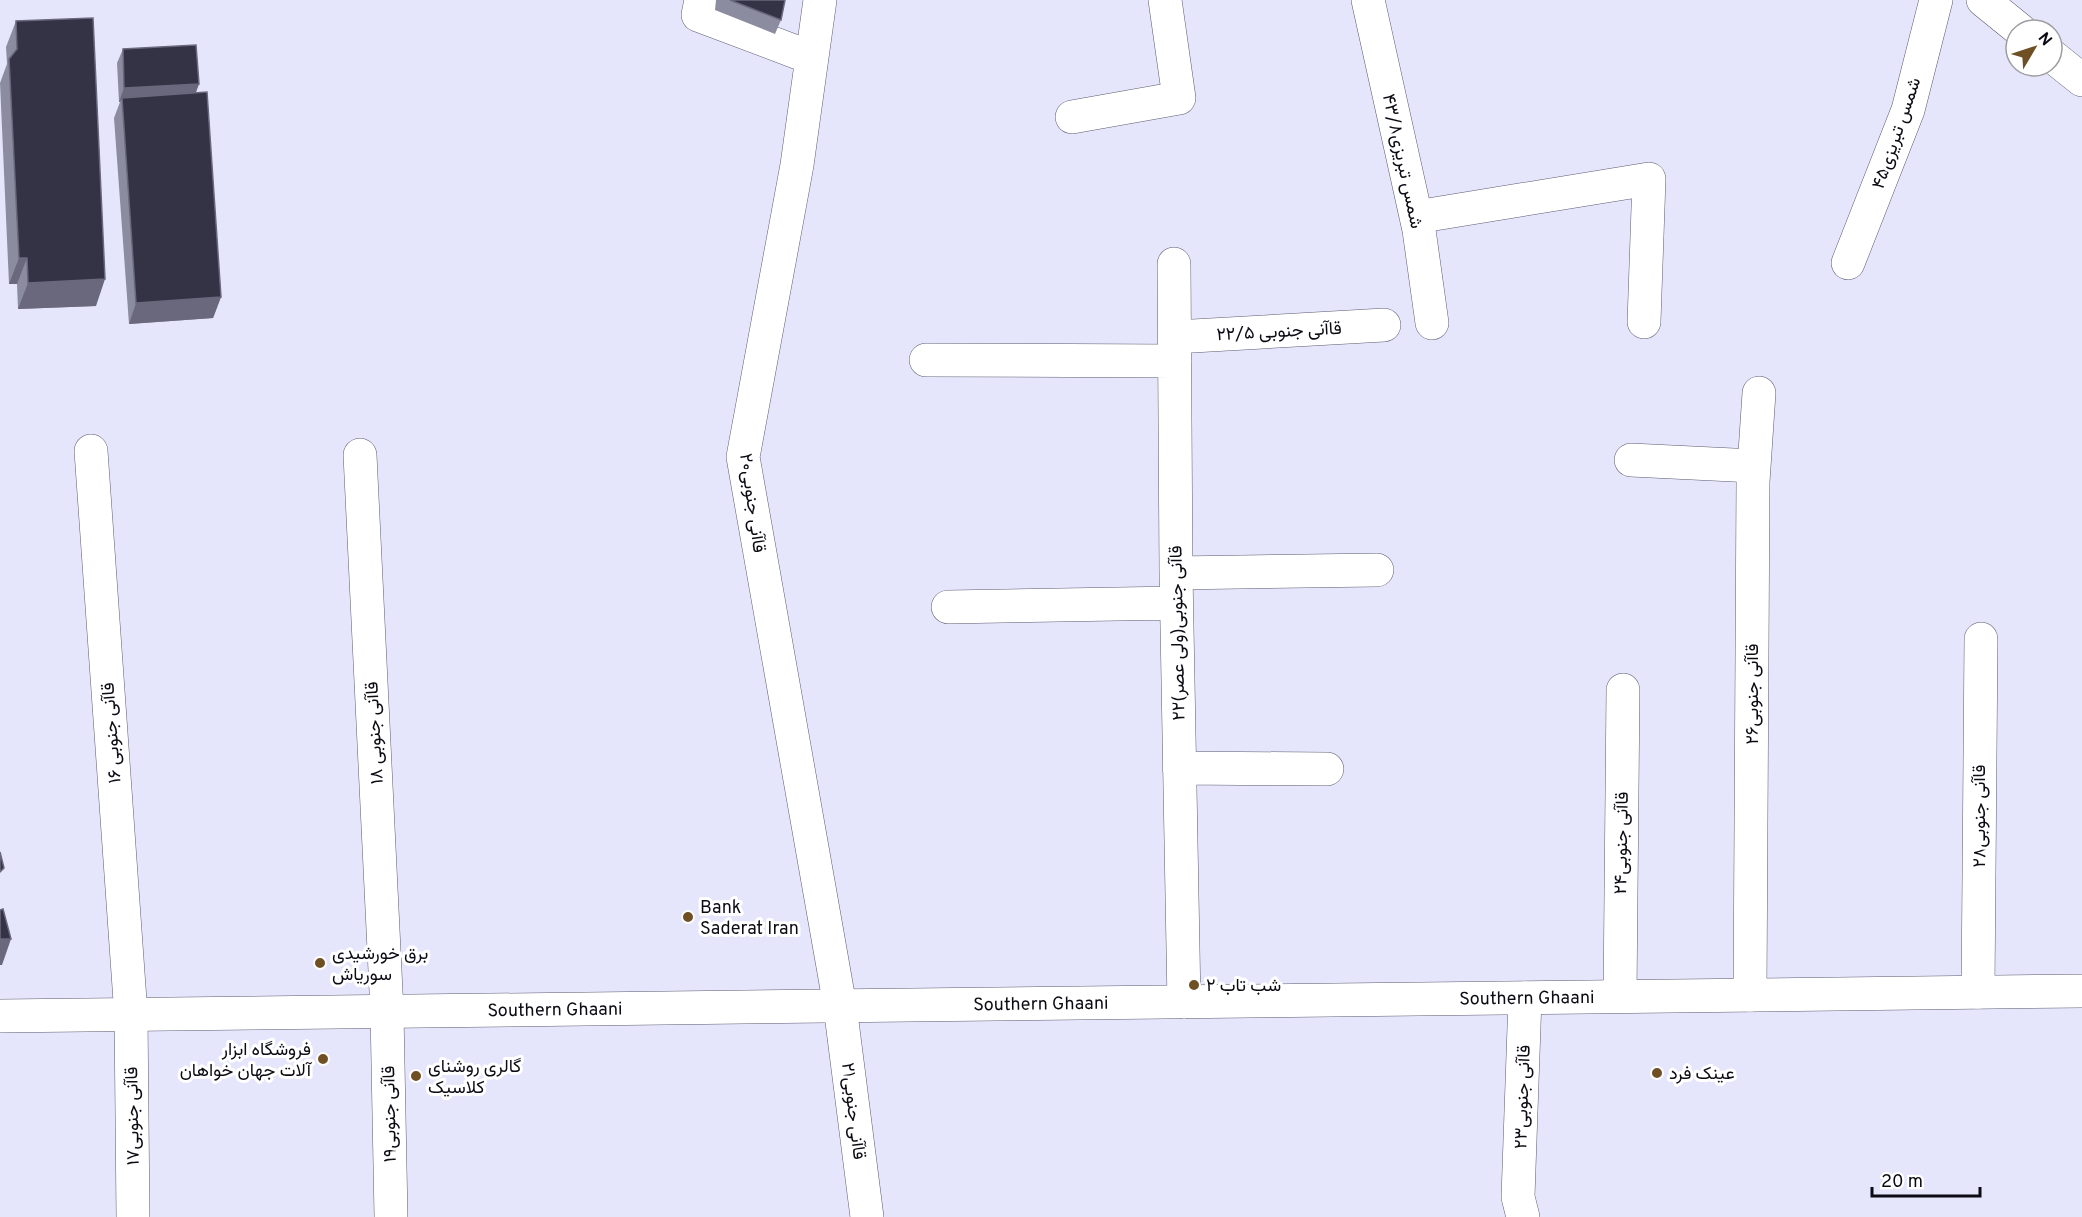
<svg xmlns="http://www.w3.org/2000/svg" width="2082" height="1217" viewBox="0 0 2082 1217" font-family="Overpass,Vazirmatn,sans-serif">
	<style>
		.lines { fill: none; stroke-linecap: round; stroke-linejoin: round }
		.minor-casing { stroke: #5c5c70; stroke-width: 34 }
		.tertiary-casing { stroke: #5c5c70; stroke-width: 34 }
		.secondary-casing { stroke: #5c5c70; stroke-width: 34 }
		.minor { stroke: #fff; stroke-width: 33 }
		.tertiary { stroke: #fff; stroke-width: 33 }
		.secondary { stroke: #fff; stroke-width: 33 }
		.wall { fill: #8c8ca0 }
		.shaded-wall { fill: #69687c }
		.building { fill: #343345; stroke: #69687c; stroke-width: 1.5 }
		.poi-dot { fill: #6f5025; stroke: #fff; stroke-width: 2 }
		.labels { text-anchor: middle; stroke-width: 6; stroke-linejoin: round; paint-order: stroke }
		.street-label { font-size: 18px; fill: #0c0b13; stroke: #fff }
		.poi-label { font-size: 18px; fill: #0c0b13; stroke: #fff; text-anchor: start }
	</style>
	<rect width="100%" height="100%" fill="#e5e5fc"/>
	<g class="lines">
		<defs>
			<path id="minor" d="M701,0L698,15L812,58
				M820,0L797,165L743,457L840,1006L867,1217
				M1368,0L1419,230L1432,323
				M1072,117L1179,98L1165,0
				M1416,217L1649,179L1644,322
				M1848,263L1908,110L1936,0
				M1174,264L1176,573L1184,1002
				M1175,337L1384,325
				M926,360L1175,361
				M91,451L131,1015L133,1217
				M360,455L387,1012L391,1217
				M1631,460L1754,466
				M1176,573L1377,570
				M948,607L1176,603
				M1179,768L1327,769
				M1978,992L1981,639
				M1750,995L1753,482L1759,393
				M1620,996L1623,690
				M1523,1217L1518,1197L1525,998"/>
			<path id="tertiary" d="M1983,0L2020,30
				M2052,56L2082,80"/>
			<g id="secondary">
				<path id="s1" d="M0,1016L2082,991"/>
			</g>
		</defs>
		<use href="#minor" class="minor-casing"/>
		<use href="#tertiary" class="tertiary-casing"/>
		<use href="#secondary" class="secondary-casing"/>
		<use href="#minor" class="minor"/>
		<use href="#tertiary" class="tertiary"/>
		<use href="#secondary" class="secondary"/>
	</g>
	<path class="wall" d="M716,0H785L781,20L775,34L715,10Z
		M16,21L96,306L18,309L17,284H9L0,83L7,64L6,47Z
		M123,49L199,84L195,93L221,297L213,318L129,324L114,118L120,102H119L117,63Z"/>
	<path class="shaded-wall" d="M199,84L194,98H122L120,102H119L124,88Z
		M19,258H27L17,284H9Z
		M105,279L96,306L18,309L28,283Z
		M221,297L213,318L129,324L136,303Z
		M0,939H11L2,965H0Z"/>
	<path class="building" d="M730,0H785L781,20Z
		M93,18L105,279L28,283L27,258H19L9,59L17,49L16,21Z
		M196,45L199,84L124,88L123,49Z
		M207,92L221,297L136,303L122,98Z
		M0,852L4,868L0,872Z
		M3,909L11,939H0V910Z"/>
	<g class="poi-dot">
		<circle cx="688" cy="917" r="6"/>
		<circle cx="320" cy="963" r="6"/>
		<circle cx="1194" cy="985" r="6"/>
		<circle cx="323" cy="1059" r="6"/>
		<circle cx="1657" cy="1073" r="6"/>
		<circle cx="416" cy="1076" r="6"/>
	</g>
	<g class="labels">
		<g class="street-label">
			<text transform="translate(1896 133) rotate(-71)" y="6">شمس تبریزی۴۵</text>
			<text transform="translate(1403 161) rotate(78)" y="6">شمس تبریزی۴۳/۸</text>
			<text transform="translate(1279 331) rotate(-3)" y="6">قاآنی جنوبی ۲۲/۵</text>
			<text transform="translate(753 503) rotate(82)" y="6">۲۰قاآنی جنوبی</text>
			<text transform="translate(1177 633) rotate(-91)" y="6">۲۲قاآنی جنوبی(ولی عصر)</text>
			<text transform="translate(1752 694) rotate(-90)" y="6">۲۶قاآنی جنوبی</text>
			<text transform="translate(111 733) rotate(-94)" y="6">قاآنی جنوبی ۱۶</text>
			<text transform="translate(374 733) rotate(-93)" y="6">قاآنی جنوبی ۱۸</text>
			<text transform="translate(1979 816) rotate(-90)" y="6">۲۸قاآنی جنوبی</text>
			<text transform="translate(1621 843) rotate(-89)" y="6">۲۴قاآنی جنوبی</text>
			<text dy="6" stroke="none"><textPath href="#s1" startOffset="1527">Southern Ghaani</textPath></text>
			<text dy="6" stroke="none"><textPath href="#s1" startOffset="1041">Southern Ghaani</textPath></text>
			<text dy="6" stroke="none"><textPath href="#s1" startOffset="555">Southern Ghaani</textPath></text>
			<text transform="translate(1522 1097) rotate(-88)" y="6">قاآنی جنوبی۲۳</text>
			<text transform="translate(854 1111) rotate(83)" y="6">قاآنی جنوبی۲۱</text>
			<text transform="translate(389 1114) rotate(-91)" y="6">قاآنی جنوبی۱۹</text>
			<text transform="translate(132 1116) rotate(-91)" y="6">قاآنی جنوبی۱۷</text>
		</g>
		<g class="poi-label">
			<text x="700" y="913">Bank<tspan x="700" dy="21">Saderat Iran</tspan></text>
			<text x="332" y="959">برق خورشیدی<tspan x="332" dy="21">سوریاش</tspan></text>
			<text x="1206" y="991">شب تاب ۲</text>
			<text x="311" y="1055" text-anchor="end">فروشگاه ابزار<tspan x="311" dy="21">آلات جهان خواهان</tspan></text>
			<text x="428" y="1072">گالری روشنای<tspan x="428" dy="21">کلاسیک</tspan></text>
			<text x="1669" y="1079">عینک فرد</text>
		</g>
	</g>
	<g transform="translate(2034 48) rotate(51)"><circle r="28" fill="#ffffff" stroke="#9e9da1" stroke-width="1.5"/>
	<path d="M0-4.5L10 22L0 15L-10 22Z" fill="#6f5025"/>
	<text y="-9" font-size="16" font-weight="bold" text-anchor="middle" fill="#0c0b13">N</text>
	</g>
	<path d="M1872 1187v9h108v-9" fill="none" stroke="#0c0b13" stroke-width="3"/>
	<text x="1881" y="1187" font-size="18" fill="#0c0b13" stroke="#ffffff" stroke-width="4.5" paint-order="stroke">20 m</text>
</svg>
